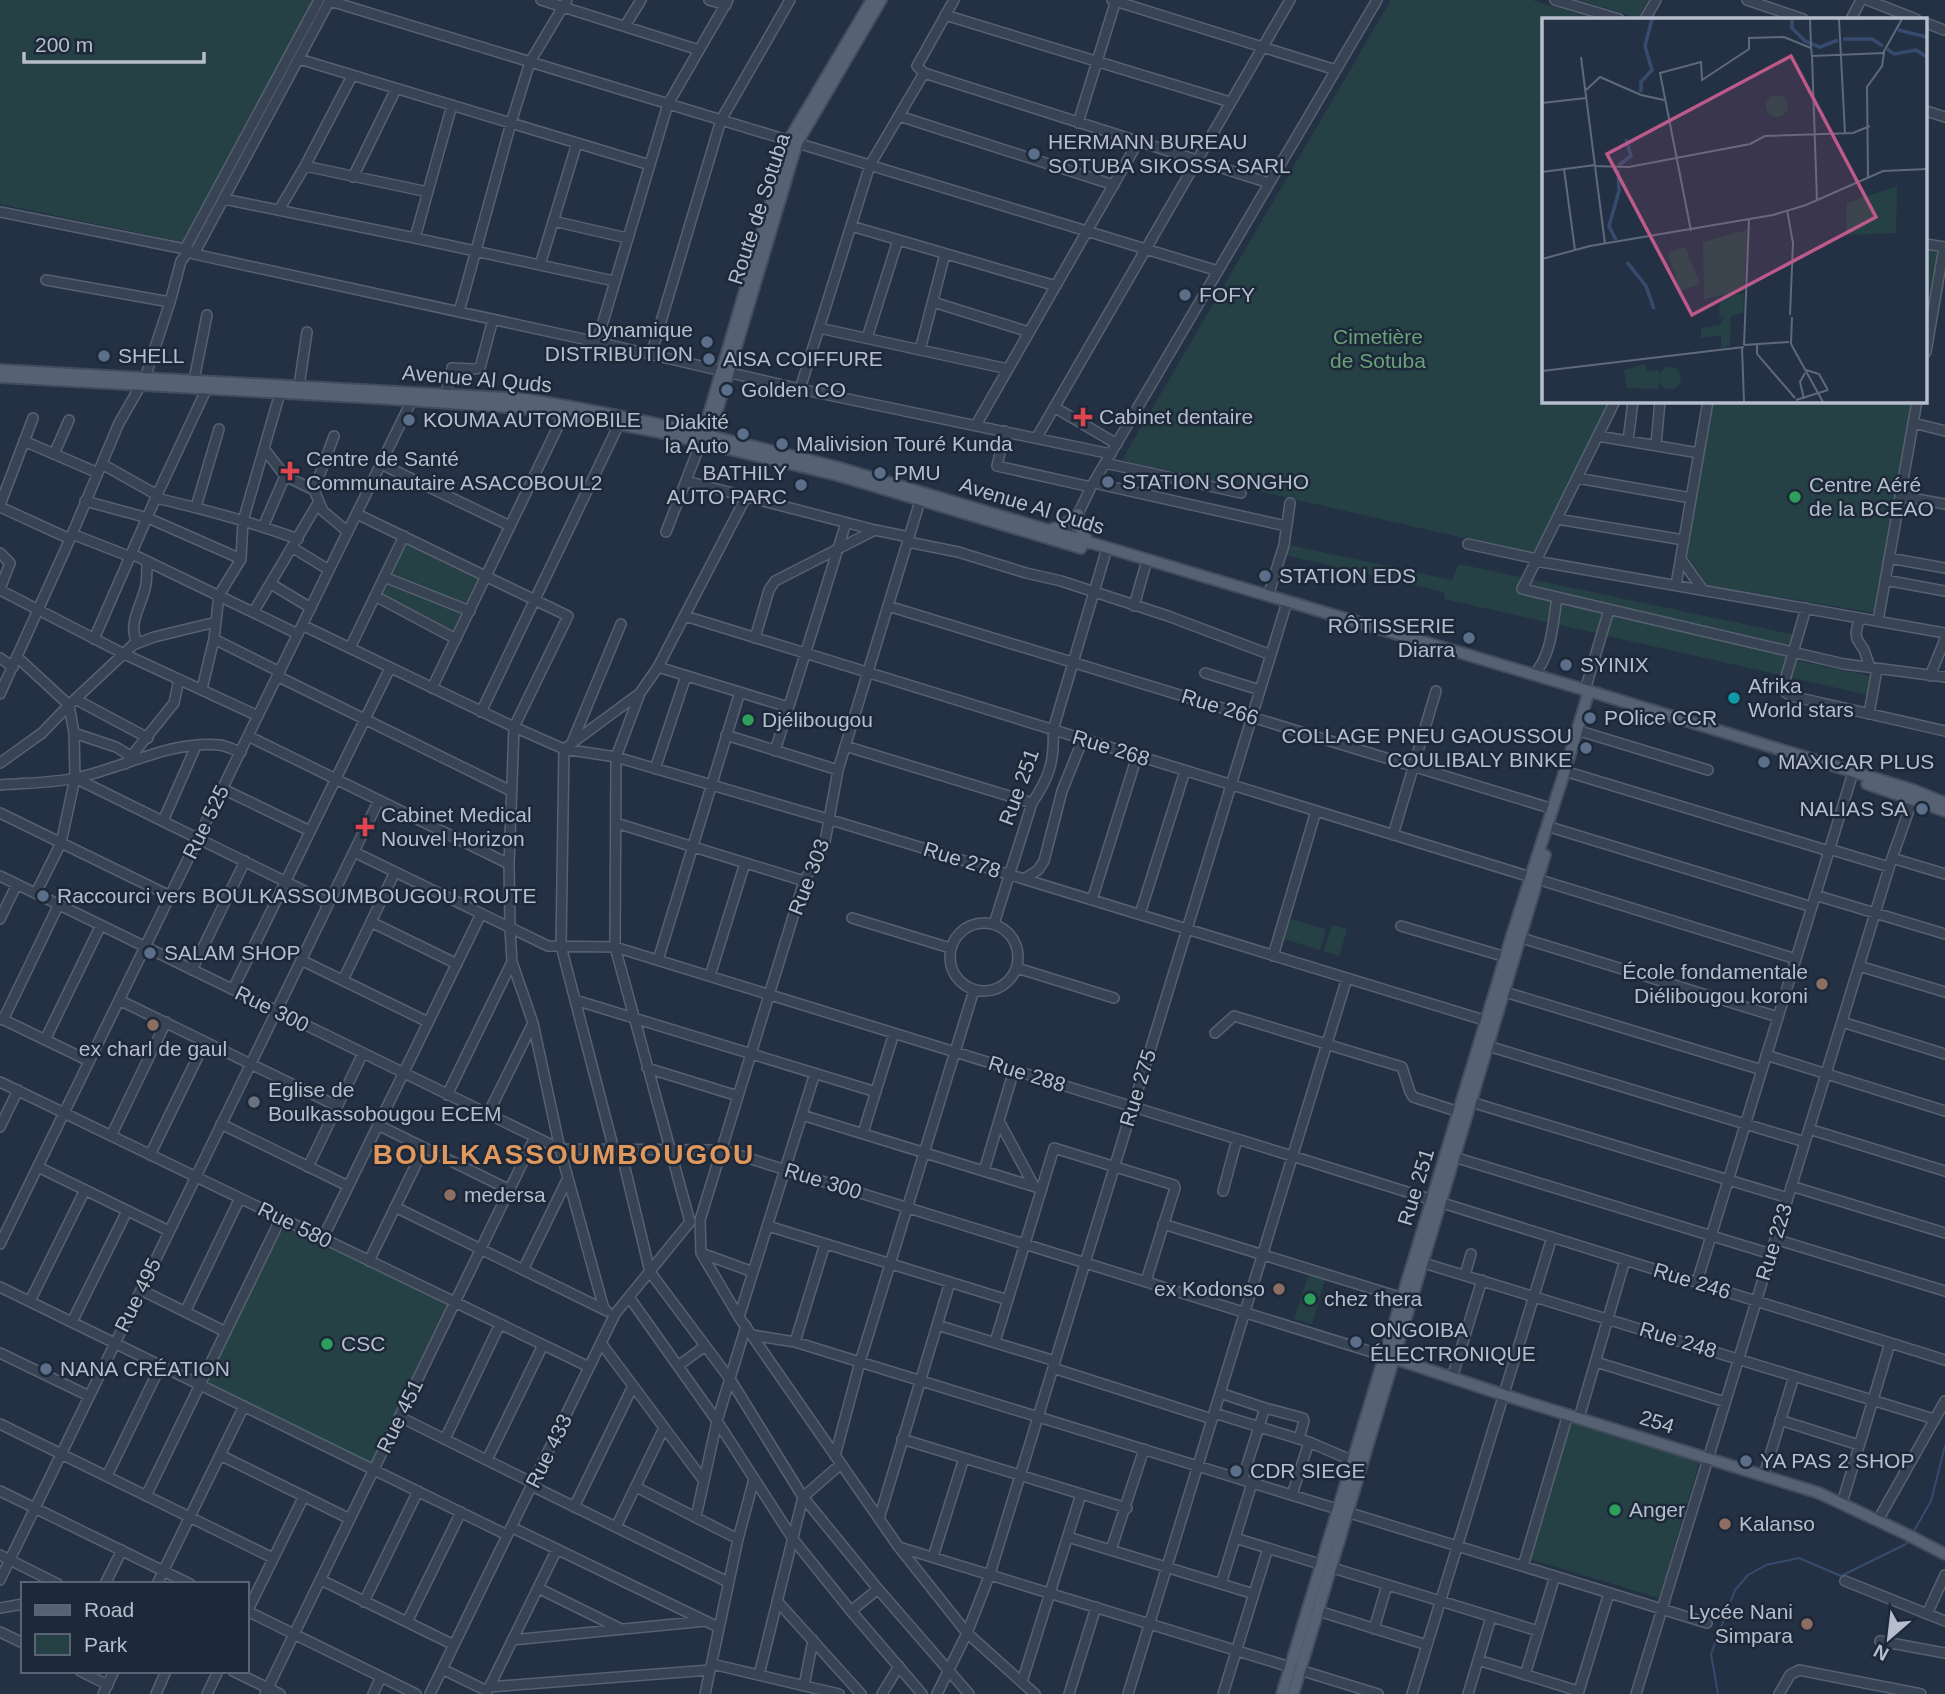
<svg xmlns="http://www.w3.org/2000/svg" width="1945" height="1694" viewBox="0 0 1945 1694" font-family="Arial,sans-serif">
	<style>
		.green { fill: #264145 }
		.lines { fill: none; stroke-linecap: round; stroke-linejoin: round }
		.stream { stroke: #364b6d; stroke-width: 2 }
		.minor-casing { stroke: #576171; stroke-width: 12 }
		.major-casing { stroke: #424c5d; stroke-width: 14 }
		.minor { stroke: #384354; stroke-width: 9 }
		.major { stroke: #566274; stroke-width: 10 }
		.service-dot { fill: #5c6f8a; stroke: #1d2839; stroke-width: 2.5 }
		.health-dot { fill: #e0444e; stroke: #1d2839; stroke-width: 2.5 }
		.leisure-dot { fill: #2e9e5b; stroke: #1d2839; stroke-width: 2.5 }
		.culture-dot { fill: #0f9aa8; stroke: #1d2839; stroke-width: 2.5 }
		.education-dot { fill: #8d6e63; stroke: #1d2839; stroke-width: 2.5 }
		.worship-dot { fill: #6b7280; stroke: #1d2839; stroke-width: 2.5 }
		.labels { text-anchor: middle; stroke-width: 5; stroke-linejoin: round; paint-order: stroke }
		.poi-label { font-size: 21px; fill: #b6becd; stroke: #1d2839; text-anchor: start }
		.street-label { font-size: 21px; fill: #b6becd; stroke: #1d2839 }
		.park-label { font-size: 21px; fill: #6aa178; stroke: #1d2839 }
		.district-label { font-size: 28px; font-weight: bold; letter-spacing: 2px; fill: #e1985d; stroke: #1d2839 }
		.inset-river { fill: none; stroke: #364b6d; stroke-width: 3.5 }
		.inset-road { fill: none; stroke: #5e697b; stroke-width: 2 }
		.view { fill: #bd5a89; fill-opacity: 0.15; stroke: #bd5a89; stroke-width: 3.5 }
		.inset-edge { fill: none; stroke: #b6becd; stroke-width: 3.5 }
	</style>
	<rect width="100%" height="100%" fill="#243144"/>
	<path class="green" d="M0,0H317L183,242L0,204Z
		M1391,0H1532L1594,19H1544V401H1610L1534,554L1122,460Z
		M1579,0H1648L1638,18Z
		M1926,250L1937,253L1926,319Z
		M1712,401H1911L1875,613L1707,585L1686,553Z
		M406,543L483,579L457,635L379,595Z
		M1289,545L1452,580L1459,564L1795,635L1790,659L1880,678L1877,697L1445,599L1444,592L1285,555Z
		M1290,919L1326,929L1320,950L1284,939Z
		M1332,925L1347,929L1339,956L1324,951Z
		M283,1224L448,1303L371,1464L206,1385Z
		M1309,1274L1325,1279L1312,1324L1294,1319Z
		M1571,1421L1700,1460L1659,1598L1530,1559Z"/>
	<g class="lines">
		<path class="stream" d="M1914,1531L1931,1501L1945,1446
			M1718,1694L1711,1654L1735,1590L1748,1575L1766,1565L1799,1558L1841,1576L1906,1544L1910,1539"/>
		<defs>
			<path id="minor" d="M541,0L699,50
				M709,0L726,5
				M1112,0L1336,70
				M1555,0L1619,19
				M1747,0L1803,19
				M1867,0L1916,19
				M330,1L1218,271
				M945,15L1230,102
				M1645,19L1656,0
				M1851,19L1861,0
				M1926,23L1944,30
				M625,26L641,0
				M299,59L650,165
				M924,73L1269,183
				M1926,111L1945,117
				M899,116L1114,185
				M1078,123L1116,0
				M305,166L428,192
				M353,177L396,89
				M224,199L415,238L614,281
				M279,210L305,166L352,76
				M0,212L185,249L194,254L597,342L800,389L1111,454
				M553,221L627,238
				M851,226L1056,286
				M415,238L452,105
				M1926,244L1945,247
				M185,249L319,0
				M194,254L330,0
				M540,265L577,143
				M46,280L170,302
				M933,302L1029,332
				M459,312L511,123L530,62L567,0
				M819,328L1008,369
				M867,338L898,240
				M597,342L668,104L728,0
				M920,350L945,254
				M1926,352L1944,247
				M651,355L721,120L790,0
				M194,380L207,315
				M299,386L307,332
				M800,389L870,165L924,73L917,66L954,0
				M446,394L452,368L474,369L480,368L493,319
				M1615,401L1522,589L1844,664L1945,677
				M1054,407L1117,444
				M1913,423L1945,431
				M976,425L1138,142
				M1005,431L997,466L1091,487
				M1598,436L1699,453
				M1037,437L1290,0
				M24,441L98,473
				M1628,441L1633,401
				M1656,445L1660,401
				M265,450L285,476L314,490L323,511L348,532
				M54,454L69,420
				M1105,463L1241,493
				M102,464L157,495
				M381,464L510,526
				M1577,478L1691,498
				M686,481L875,530
				M1094,483L1286,526
				M314,490L334,436
				M1900,496L1945,504
				M156,498C204,509 251,522 298,539
				M85,501L148,518L241,559
				M920,501L838,770L824,847L804,881L700,1220L701,1253L739,1317L898,1546L967,1633L1035,1694
				M0,505L33,418
				M0,507L70,539
				M196,507L219,429
				M357,514L568,616L514,727L509,864L510,928L512,962L533,1023L560,1149L604,1309
				M1557,519L1684,540
				M263,527L285,476
				M666,532L701,442
				M72,534L131,557
				M1060,540L1078,514L1091,487L1377,0
				M908,542L958,552L1026,573L1061,581L1168,616L1271,655
				M1468,544L1537,559
				M293,548L329,570
				M0,553L10,563L0,589
				M132,554L298,634
				M1889,558L1945,568
				M1681,559L1703,590
				M1536,561L1945,633
				M384,577L470,611
				M1885,580L1945,591
				M271,584L311,608
				M1676,585L1708,401
				M0,590L122,653L258,716
				M375,596L456,639
				M1268,596L1284,545L1290,503
				M888,606L1553,809
				M1134,606L1145,567
				M1806,608L1783,687L1785,692L1791,696L1945,731
				M254,611L318,503
				M685,616L1796,959
				M1859,618L1856,633L1857,639L1864,650L1870,667
				M1878,621L1917,401
				M302,625L514,727L564,749L616,757L828,819L1487,1021
				M755,638L769,590L775,581L875,530L909,537
				M94,639L157,495L206,390
				M214,639L280,672
				M137,643C127,622 143,604 146,584C147,577 147,569 147,561
				M350,648L404,536
				M17,657L69,705L74,733L75,778L61,843L36,893
				M0,658L13,667
				M658,667L788,707
				M1205,673L1260,690
				M1533,675C1552,657 1553,622 1557,597
				M277,676L511,791
				M1930,676L1945,639
				M432,688L564,414
				M202,689L214,639L219,595L241,559L243,521L280,393
				M1585,690L1609,610
				M0,694L70,539L119,423L145,378L170,302L181,261L189,251
				M639,696L616,757L615,947L690,1222
				M75,699L148,738
				M481,712L621,420
				M1869,714L1877,669
				M1583,732L1708,770
				M74,733L116,747L134,758
				M726,735L838,770
				M248,736L509,864
				M573,740L621,624
				M845,746L1032,803
				M775,751L846,523
				M0,763L42,733L69,705L133,645L154,637L216,622
				M125,764L174,703L179,679
				M655,769L686,676
				M1571,773L1829,851
				M75,778L329,903
				M0,785C25,783 52,783 76,778C123,768 171,740 220,745C227,746 234,750 241,752
				M223,789L310,831
				M0,813L170,896
				M163,821L196,746
				M616,823L804,881
				M1553,828L1812,907
				M1393,835L1436,691
				M1829,849L1889,867
				M354,852L548,946L615,947L1292,1156L1945,1360
				M1892,858L1945,874
				M0,876L560,1149L722,1150L1391,1358
				M1024,879L1038,870L1044,861L1062,791L1083,739
				M1815,895L1945,934
				M1092,900L1137,756
				M1140,914L1185,771
				M852,918L950,948
				M0,919L17,884
				M371,922L457,964
				M950 957a34 34 0 1 1 68 0a34 34 0 1 1-68 0Z
				M994,924L1032,803C1049,778 1055,760 1053,730L1105,555
				M1401,926L1506,957
				M1515,936L1778,1017
				M1273,956L1316,811
				M301,960L428,1022
				M658,960L740,692
				M1859,966L1945,992
				M1017,968L1114,998
				M192,970L245,861
				M710,976L745,863
				M343,980L395,872
				M233,989L390,668
				M1505,992L1762,1070
				M119,1000L337,1106
				M575,1000L876,1092
				M0,1018L89,1061
				M3,1020L59,904
				M1842,1022L1945,1054
				M1215,1033L1234,1016L1402,1067L1410,1092L1413,1097L1459,1112
				M45,1040L101,925
				M1488,1046L1805,1142
				M1766,1055L1945,1111
				M647,1068L738,1096
				M0,1082L589,1367
				M447,1095L512,962
				M1471,1102L1788,1198
				M488,1114L533,1023
				M802,1115L1042,1189
				M999,1121L1034,1186
				M221,1124L348,1186
				M378,1125L510,1190
				M0,1127L18,1090
				M1809,1129L1945,1171
				M863,1133L894,1033
				M111,1136L166,1022
				M614,1150L561,946L564,749L640,693L658,667L746,497
				M150,1155L205,1042
				M1454,1157L1771,1254
				M38,1167L169,1231
				M308,1167L363,1053
				M625,1168L650,1272L730,1379L803,1497L878,1589L969,1694
				M984,1171L1014,1070
				M1791,1186L1945,1233
				M1223,1191L1237,1139
				M395,1207L607,1311
				M1163,1224L1406,1299
				M768,1226L1008,1300
				M323,1238L481,914
				M1775,1239L1945,1291
				M0,1244L412,400L413,396
				M701,1253L753,1272
				M369,1261L424,1148
				M1417,1261L1934,1419
				M523,1270L567,1180
				M1465,1275L1471,1254
				M1697,1282L1851,779
				M0,1287L507,1535
				M141,1290L226,1332
				M629,1297L717,1421L793,1539L851,1611L922,1694
				M30,1301L85,1190
				M185,1312L240,1198
				M739,1317L815,1073
				M72,1322L127,1211
				M937,1325L1055,1361
				M752,1335L795,1342L1707,1623
				M795,1342L825,1244
				M995,1342L1054,1148L1174,1185L1175,1188L1146,1281
				M601,1343L704,1481
				M0,1353L89,1396
				M1596,1362L1725,1402
				M678,1366L705,1346
				M1053,1368L1212,1419
				M1452,1378L1482,1280
				M1220,1393L1265,1408L1303,1418L1304,1421L1299,1439
				M1214,1413L1309,1442L1358,1463
				M400,1417L533,1483
				M1579,1418L1625,1260
				M1780,1420L1859,1445
				M0,1424L273,1558
				M445,1439L500,1324
				M902,1439L1127,1508
				M220,1455L350,1519
				M835,1456L860,1362L974,990
				M487,1460L543,1345
				M1764,1475L1794,1376
				M107,1476L161,1365
				M1242,1480L1265,1408
				M532,1486L728,1582
				M636,1487L738,1539
				M0,1491L190,1584
				M1292,1495L1309,1442
				M146,1496L281,1218
				M1842,1503L1890,1343
				M574,1507L633,1386
				M696,1517L717,1421L746,1326
				M879,1519L950,1282
				M1878,1520L1945,1401
				M511,1527L718,1627
				M616,1527L664,1428
				M1068,1537L1254,1594
				M1235,1538L1538,1631
				M899,1547L1378,1694
				M1111,1550L1144,1449
				M0,1555L58,1584
				M933,1557L964,1458
				M1523,1566L1568,1414
				M0,1580L379,800
				M321,1580L454,1645
				M1845,1581L1945,1621
				M105,1584L122,1550
				M157,1584L244,1406
				M1221,1584L1252,1483
				M538,1588L621,1629
				M777,1601L861,1694
				M364,1602L418,1491
				M0,1608L23,1604
				M1312,1609L1427,1645
				M247,1611L416,1694
				M851,1611L878,1589
				M247,1612L304,1496
				M1927,1614L1945,1575
				M407,1622L461,1512
				M1374,1629L1387,1585
				M0,1632L23,1643
				M512,1640L706,1621
				M1880,1641L1945,1653
				M1478,1660L1578,1691
				M712,1664L839,1694
				M442,1669L487,1691
				M80,1671L108,1685
				M233,1671L280,1694
				M759,1675L803,1497L841,1464
				M1525,1675L1555,1576
				M1022,1682L1081,1494
				M804,1686L813,1640
				M489,1687L710,1670
				M103,1694L114,1671
				M156,1694L166,1671
				M207,1694L218,1671
				M265,1694L535,1137
				M373,1694L381,1677
				M430,1694L615,1314L690,1222
				M486,1694L557,1549
				M705,1694L738,1539L754,1479
				M882,1694L899,1666
				M937,1694L967,1633L990,1574L1287,602
				M1069,1694L1096,1607
				M1128,1694L1347,978
				M1223,1694L1268,1548
				M1412,1694L1552,1237
				M1468,1694L1491,1617
				M1578,1694L1609,1593
				M1636,1694L1892,858L1914,796
				M1779,1694L1790,1675L1799,1670L1921,1694"/>
			<path id="major" d="M0,370L523,399C629,415 732,441 836,467L1589,691L1913,790L1945,803
				M0,377L377,398L521,408L564,414L654,431L837,475L1081,548
				M701,441L789,140L872,0
				M708,441L797,143L881,0
				M1078,514L1081,530L1089,543
				M1049,530L1062,526L1078,514
				M1867,784L1945,811
				M1393,1358L1504,1395L1819,1493L1906,1534L1945,1554
				M1282,1694L1512,935L1567,764L1589,691
				M1293,1694L1545,855"/>
		</defs>
		<use href="#minor" class="minor-casing"/>
		<use href="#major" class="major-casing"/>
		<use href="#minor" class="minor"/>
		<use href="#major" class="major"/>
	</g>
	<g class="service-dot">
		<circle cx="1034" cy="154" r="7"/>
		<circle cx="1185" cy="295" r="7"/>
		<circle cx="707" cy="342" r="7"/>
		<circle cx="104" cy="356" r="7"/>
		<circle cx="709" cy="359" r="7"/>
		<circle cx="727" cy="390" r="7"/>
		<circle cx="409" cy="420" r="7"/>
		<circle cx="743" cy="434" r="7"/>
		<circle cx="782" cy="444" r="7"/>
		<circle cx="880" cy="473" r="7"/>
		<circle cx="1108" cy="482" r="7"/>
		<circle cx="801" cy="485" r="7"/>
		<circle cx="1265" cy="576" r="7"/>
		<circle cx="1469" cy="638" r="7"/>
		<circle cx="1566" cy="665" r="7"/>
		<circle cx="1590" cy="718" r="7"/>
		<circle cx="1586" cy="748" r="7"/>
		<circle cx="1764" cy="762" r="7"/>
		<circle cx="1922" cy="809" r="7"/>
		<circle cx="43" cy="896" r="7"/>
		<circle cx="150" cy="953" r="7"/>
		<circle cx="1356" cy="1342" r="7"/>
		<circle cx="46" cy="1369" r="7"/>
		<circle cx="1746" cy="1461" r="7"/>
		<circle cx="1236" cy="1471" r="7"/>
	</g>
	<g class="health-dot">
		<path d="M1079.5 406.5h7v7h7v7h-7v7h-7v-7h-7v-7h7z"/>
		<path d="M286.5 460.5h7v7h7v7h-7v7h-7v-7h-7v-7h7z"/>
		<path d="M361.5 816.5h7v7h7v7h-7v7h-7v-7h-7v-7h7z"/>
	</g>
	<g class="leisure-dot">
		<circle cx="1795" cy="497" r="7"/>
		<circle cx="748" cy="720" r="7"/>
		<circle cx="1310" cy="1299" r="7"/>
		<circle cx="327" cy="1344" r="7"/>
		<circle cx="1615" cy="1510" r="7"/>
	</g>
	<circle class="culture-dot" cx="1734" cy="698" r="7"/>
	<g class="education-dot">
		<circle cx="1822" cy="984" r="7"/>
		<circle cx="153" cy="1025" r="7"/>
		<circle cx="450" cy="1195" r="7"/>
		<circle cx="1279" cy="1289" r="7"/>
		<circle cx="1725" cy="1524" r="7"/>
		<circle cx="1807" cy="1624" r="7"/>
	</g>
	<circle class="worship-dot" cx="254" cy="1102" r="7"/>
	<g class="labels">
		<g class="poi-label">
			<text x="1048" y="149">HERMANN BUREAU<tspan x="1048" dy="24">SOTUBA SIKOSSA SARL</tspan></text>
			<text x="1199" y="302">FOFY</text>
			<text x="693" y="337" text-anchor="end">Dynamique<tspan x="693" dy="24">DISTRIBUTION</tspan></text>
			<text x="118" y="363">SHELL</text>
			<text x="723" y="366">AISA COIFFURE</text>
			<text x="741" y="397">Golden CO</text>
			<text x="1099" y="424">Cabinet dentaire</text>
			<text x="423" y="427">KOUMA AUTOMOBILE</text>
			<text x="729" y="429" text-anchor="end">Diakité<tspan x="729" dy="24">la Auto</tspan></text>
			<text x="796" y="451">Malivision Touré Kunda</text>
			<text x="306" y="466">Centre de Santé<tspan x="306" dy="24">Communautaire ASACOBOUL2</tspan></text>
			<text x="787" y="480" text-anchor="end">BATHILY<tspan x="787" dy="24">AUTO PARC</tspan></text>
			<text x="894" y="480">PMU</text>
			<text x="1122" y="489">STATION SONGHO</text>
			<text x="1809" y="492">Centre Aéré<tspan x="1809" dy="24">de la BCEAO</tspan></text>
			<text x="1279" y="583">STATION EDS</text>
			<text x="1455" y="633" text-anchor="end">RÔTISSERIE<tspan x="1455" dy="24">Diarra</tspan></text>
			<text x="1580" y="672">SYINIX</text>
			<text x="1748" y="693">Afrika<tspan x="1748" dy="24">World stars</tspan></text>
			<text x="1604" y="725">POlice CCR</text>
			<text x="762" y="727">Djélibougou</text>
			<text x="1572" y="743" text-anchor="end">COLLAGE PNEU GAOUSSOU<tspan x="1572" dy="24">COULIBALY BINKE</tspan></text>
			<text x="1778" y="769">MAXICAR PLUS</text>
			<text x="1908" y="816" text-anchor="end">NALIAS SA</text>
			<text x="381" y="822">Cabinet Medical<tspan x="381" dy="24">Nouvel Horizon</tspan></text>
			<text x="57" y="903">Raccourci vers BOULKASSOUMBOUGOU ROUTE</text>
			<text x="164" y="960">SALAM SHOP</text>
			<text x="1808" y="979" text-anchor="end">École fondamentale<tspan x="1808" dy="24">Diélibougou koroni</tspan></text>
			<text x="153" y="1056" text-anchor="middle">ex charl de gaul</text>
			<text x="268" y="1097">Eglise de<tspan x="268" dy="24">Boulkassobougou ECEM</tspan></text>
			<text x="464" y="1202">medersa</text>
			<text x="1265" y="1296" text-anchor="end">ex Kodonso</text>
			<text x="1324" y="1306">chez thera</text>
			<text x="1370" y="1337">ONGOIBA<tspan x="1370" dy="24">ÉLECTRONIQUE</tspan></text>
			<text x="341" y="1351">CSC</text>
			<text x="60" y="1376">NANA CRÉATION</text>
			<text x="1760" y="1468">YA PAS 2 SHOP</text>
			<text x="1250" y="1478">CDR SIEGE</text>
			<text x="1629" y="1517">Anger</text>
			<text x="1739" y="1531">Kalanso</text>
			<text x="1793" y="1619" text-anchor="end">Lycée Nani<tspan x="1793" dy="24">Simpara</tspan></text>
		</g>
		<g class="street-label">
			<text transform="translate(759 209) rotate(-72)" y="7">Route de Sotuba</text>
			<text transform="translate(477 379) rotate(5)" y="7">Avenue Al Quds</text>
			<text transform="translate(1032 506) rotate(17)" y="7">Avenue Al Quds</text>
			<text transform="translate(1220 707) rotate(17)" y="7">Rue 266</text>
			<text transform="translate(1111 748) rotate(17)" y="7">Rue 268</text>
			<text transform="translate(1019 787) rotate(-70)" y="7">Rue 251</text>
			<text transform="translate(206 822) rotate(-64)" y="7">Rue 525</text>
			<text transform="translate(962 860) rotate(17)" y="7">Rue 278</text>
			<text transform="translate(809 877) rotate(-69)" y="7">Rue 303</text>
			<text transform="translate(272 1009) rotate(26)" y="7">Rue 300</text>
			<text transform="translate(1027 1074) rotate(17)" y="7">Rue 288</text>
			<text transform="translate(1138 1088) rotate(-73)" y="7">Rue 275</text>
			<text transform="translate(823 1181) rotate(17)" y="7">Rue 300</text>
			<text transform="translate(1416 1187) rotate(-73)" y="7">Rue 251</text>
			<text transform="translate(295 1225) rotate(26)" y="7">Rue 580</text>
			<text transform="translate(1774 1242) rotate(-73)" y="7">Rue 223</text>
			<text transform="translate(1692 1281) rotate(17)" y="7">Rue 246</text>
			<text transform="translate(138 1295) rotate(-64)" y="7">Rue 495</text>
			<text transform="translate(1678 1340) rotate(17)" y="7">Rue 248</text>
			<text transform="translate(400 1416) rotate(-64)" y="7">Rue 451</text>
			<text transform="translate(1657 1422) rotate(17)" y="7">254</text>
			<text transform="translate(549 1451) rotate(-64)" y="7">Rue 433</text>
		</g>
		<g class="park-label">
			<text x="1378" y="344">Cimetière<tspan x="1378" dy="24">de Sotuba</tspan></text>
		</g>
		<g class="district-label">
			<text x="564" y="1164">BOULKASSOUMBOUGOU</text>
		</g>
	</g>
	<g transform="translate(1542 18)">
		<rect width="385" height="385" fill="#243144"/>
		<path d="M224 88a11 11 0 1 1 22 0a11 11 0 1 1-22 0ZM355,168L354,215L304,217L305,185ZM205,212L202,273L162,281L161,224ZM143,229L158,266L138,273L126,235ZM202,275L201,295L189,298L188,328L179,330V317L159,320V310L178,307L182,299H177L178,280ZM103,346L105,353L117,352V371L85,370L82,352ZM117 360a11 11 0 1 1 22 0a11 11 0 1 1-22 0Z" fill="#264145"/>
		<path class="inset-river" d="M250,1V10L263,23L278,29L296,22M356,12L385,19M301,21H330L341,28M345,31L352,36L374,32L385,39M99,74V64L110,52L103,28L110,1M77,147L89,138L84,121M74,222L67,208L77,173L76,152M85,244L104,268L112,291"/>
		<path class="inset-road" d="M268,1L269,30M297,1L303,116M341,35L360,1M270,38L275,183M39,39L63,226M43,73L58,59L99,77L122,82M0,85L44,80M134,140L208,126L223,118L311,115L328,108M52,148L87,149L134,140M22,151L33,232M0,154L53,147M245,192L251,225L248,297M149,213L118,55L159,44L160,62L207,31V20L242,19L269,30L270,38L342,35L340,48L325,69L326,159M0,241L48,228L231,197L264,187L341,153L385,151M250,299L249,326L281,384M202,327L207,201M202,327L247,324M215,327V336L253,380M200,329L202,384M264,352L277,356L286,372M0,353L202,329M262,381L258,364L263,355M254,382L286,372"/>
		<path class="view" d="M249,38L334,199L150,297L65,136Z"/>
		<rect width="385" height="385" class="inset-edge"/>
	</g>
	<rect x="21" y="1582" width="228" height="91" fill="#1d2839" stroke="#5a6474" stroke-width="2"/>
	<rect x="35" y="1605" width="35" height="10" fill="#566274" stroke="#5a6474" stroke-width="2"/>
	<text x="84" y="1617" font-size="21" fill="#b6becd">Road</text>
	<rect x="35" y="1634" width="35" height="21" fill="#264145" stroke="#5a6474" stroke-width="2"/>
	<text x="84" y="1652" font-size="21" fill="#b6becd">Park</text>
	<g transform="translate(1889 1638) rotate(208)" stroke="#1d2839" stroke-width="5" paint-order="stroke">
	<path d="M0-5L12 26L0 18L-12 26Z" fill="#b6becd"/>
	<text y="-10" font-size="19" font-weight="bold" text-anchor="middle" fill="#b6becd">N</text>
	</g>
	<path d="M24 52v10h180v-10" fill="none" stroke="#b6becd" stroke-width="3.5"/>
	<text x="35" y="52" font-size="21" fill="#b6becd" stroke="#1d2839" stroke-width="5" paint-order="stroke">200 m</text>
</svg>
